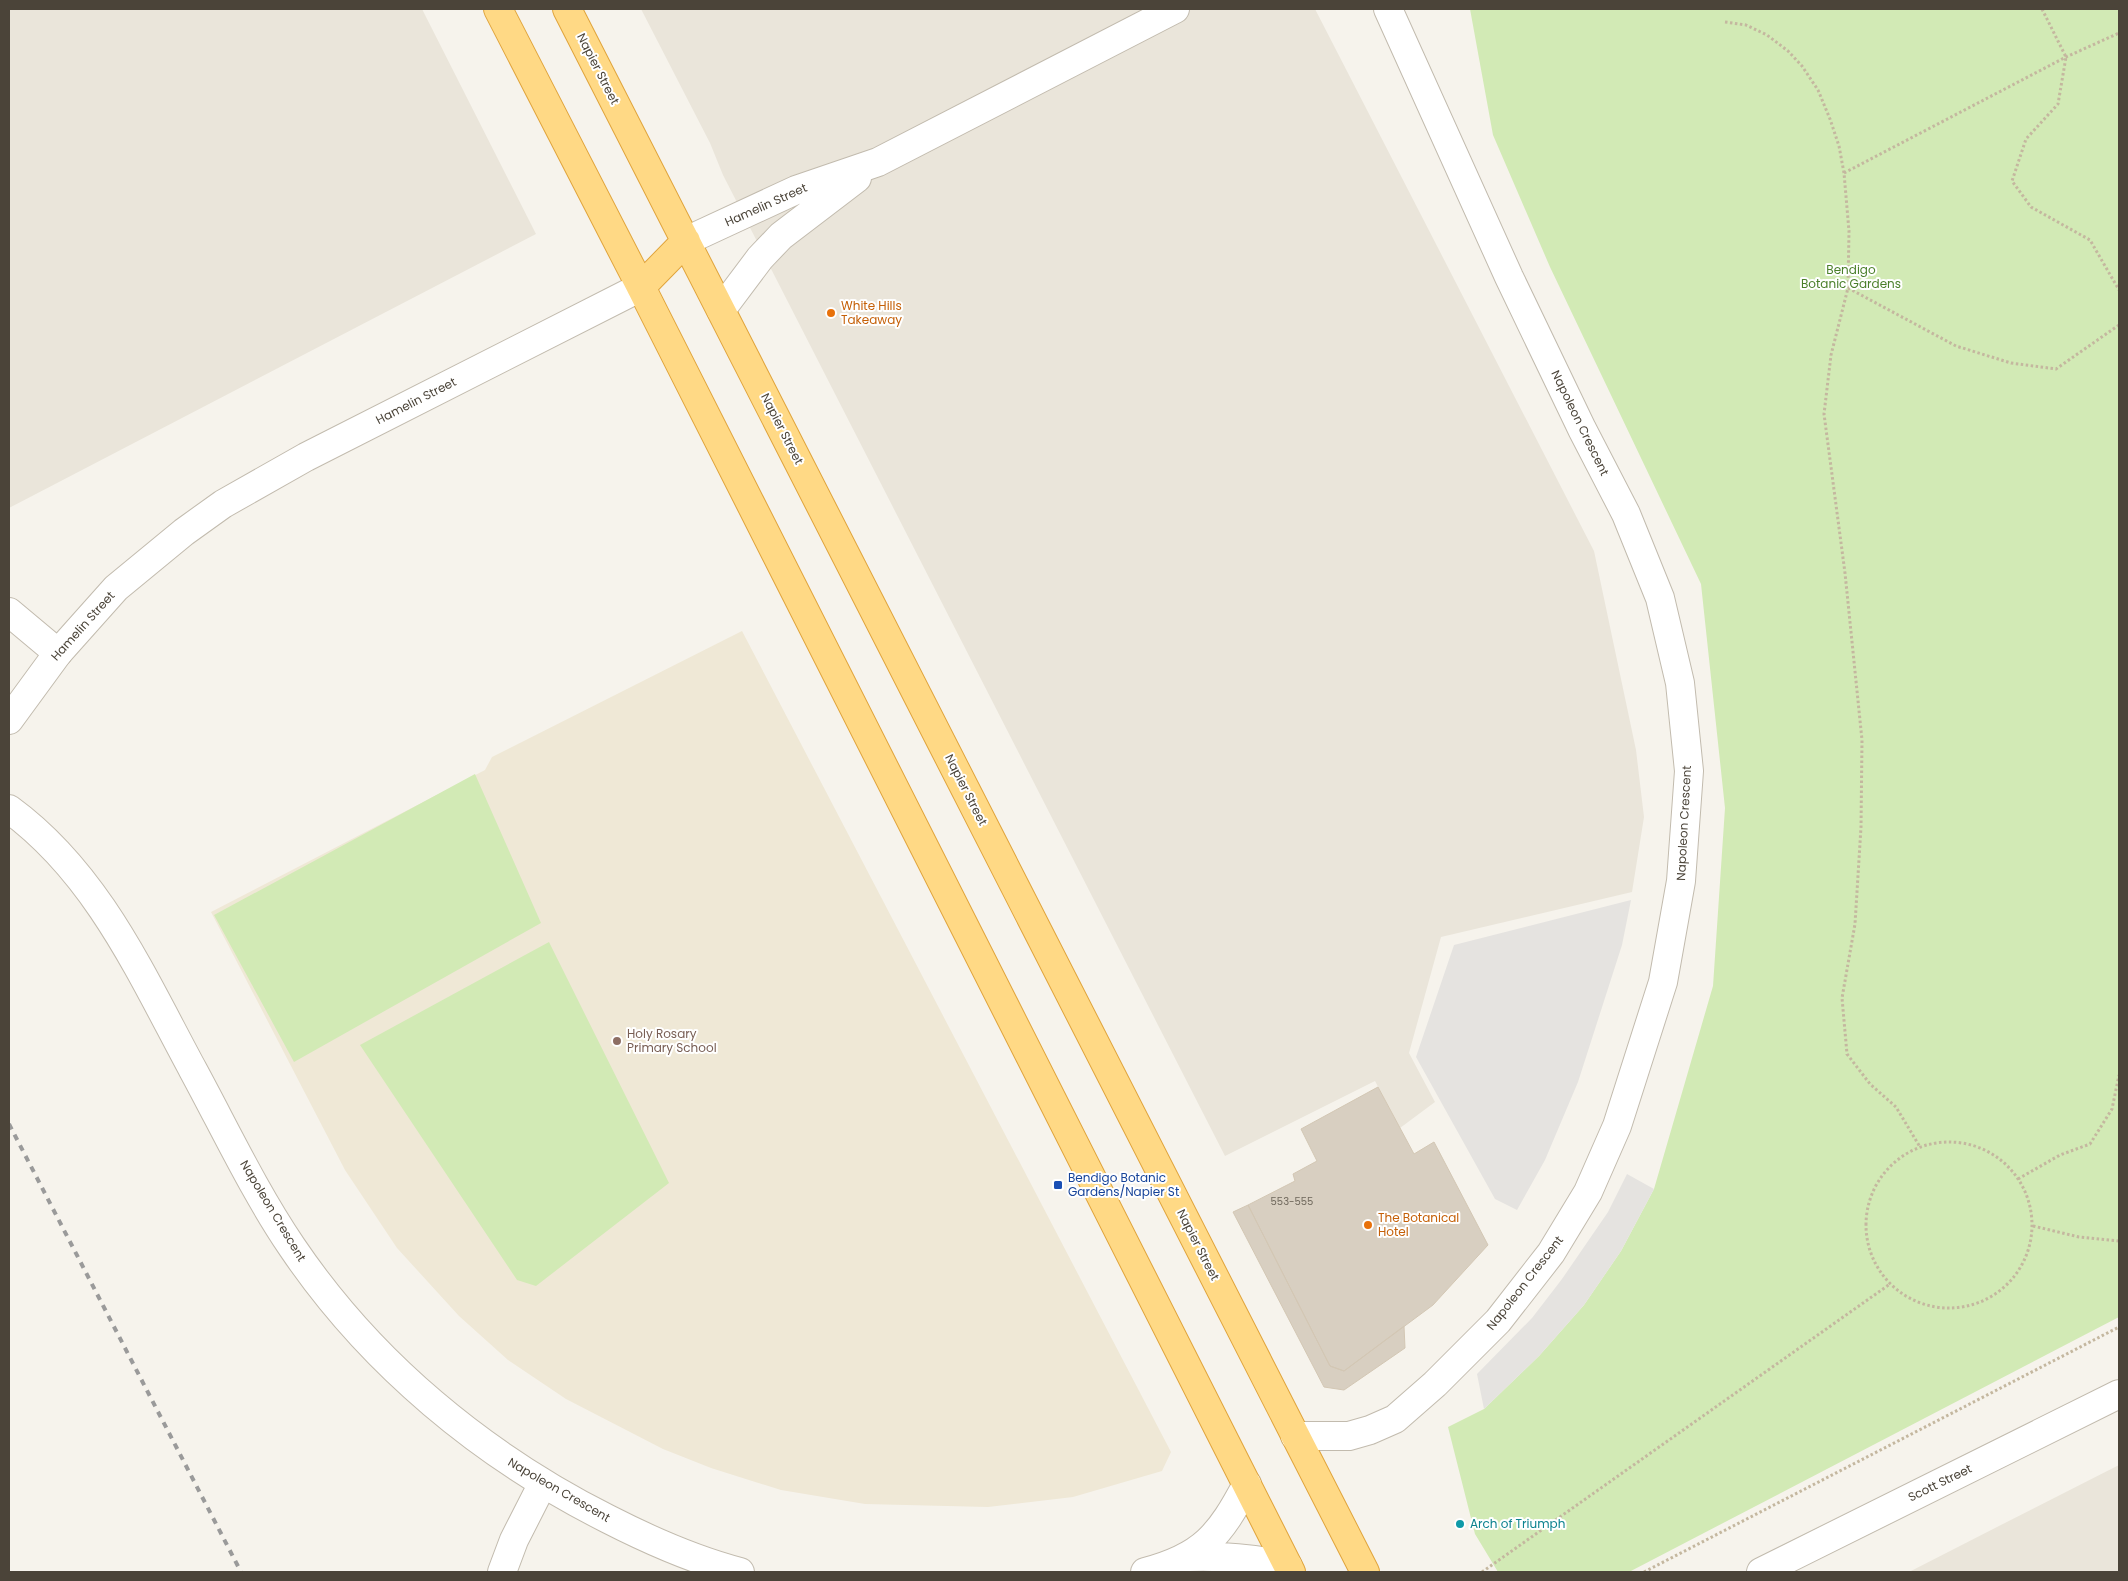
<svg xmlns="http://www.w3.org/2000/svg" width="2128" height="1581" viewBox="0 0 2128 1581" font-family="Poppins,sans-serif">
	<style>
		.residential { fill: #eae5da }
		.education { fill: #efe8d6 }
		.green { fill: #d2eab5 }
		.parking { fill: #e5e3e0 }
		.building { fill: #d8cfc1; stroke: #d3c7b4 }
		.lines { fill: none; stroke-linecap: round; stroke-linejoin: round }
		.minor-casing { stroke: #c2bbae; stroke-width: 30 }
		.tertiary-casing { stroke: #c2bbae; stroke-width: 30 }
		.trunk-casing { stroke: #e0a43c; stroke-width: 30 }
		.path { stroke: #c4b79f; stroke-width: 3; stroke-dasharray: 2.5 2.5; stroke-linecap: butt }
		.minor { stroke: #fff; stroke-width: 28 }
		.tertiary { stroke: #fff; stroke-width: 28 }
		.trunk { stroke: #ffd985; stroke-width: 28 }
		.rail { stroke: #9a9a9a; stroke-width: 4; stroke-dasharray: 6 6; stroke-linecap: butt }
		.food-dot { fill: #e8710a; stroke: #fff; stroke-width: 2 }
		.education-dot { fill: #8d6e63; stroke: #fff; stroke-width: 2 }
		.transit-dot { fill: #1a4fb4; stroke: #fff; stroke-width: 2 }
		.culture-dot { fill: #0f9aa8; stroke: #fff; stroke-width: 2 }
		.labels { text-anchor: middle; stroke-width: 4; stroke-linejoin: round; paint-order: stroke }
		.number-label { font-size: 10px; fill: #6e675b }
		.street-label { font-size: 12px; fill: #4b4439; stroke: #fff }
		.park-label { font-size: 12px; fill: #4a7f2a; stroke: #fff }
		.food-label { font-size: 12px; fill: #c56008; stroke: #fff; text-anchor: start }
		.education-label { font-size: 12px; fill: #785e54; stroke: #fff; text-anchor: start }
		.transit-label { font-size: 12px; fill: #164399; stroke: #fff; text-anchor: start }
		.culture-label { font-size: 12px; fill: #0d838f; stroke: #fff; text-anchor: start }
	</style>
	<rect width="100%" height="100%" fill="#f6f3ec"/>
	<path class="residential" d="M9,9H422L536,234L9,508Z
		M641,9H1315L1594,551L1636,750L1644,817L1632,892L1441,937L1409,1053L1435,1102L1400,1128L1375,1081L1225,1156L723,175L710,143Z
		M2119,1465V1572H1909L1997,1527Z"/>
	<path class="education" d="M742,631L1171,1452L1162,1471L1073,1497L988,1507L865,1504L781,1490L711,1468L663,1449L566,1399L508,1360L459,1316L397,1248L345,1170L211,912L485,770L492,757Z"/>
	<path class="green" d="M1470,9H2119V1317L1629,1572H1498L1475,1534L1448,1427L1484,1409L1539,1356L1584,1305L1621,1251L1654,1189L1713,986L1725,808L1701,584L1550,267L1493,135Z
		M475,774L541,923L294,1062L214,915Z
		M549,942L669,1183L536,1286L517,1280L360,1045Z"/>
	<path class="parking" d="M1631,900L1622,945L1578,1082L1545,1160L1517,1210L1495,1199L1416,1057L1454,945Z
		M1627,1174L1654,1189L1621,1251L1584,1305L1539,1356L1484,1409L1477,1374L1532,1318L1562,1279L1608,1212Z"/>
	<path class="building" d="M1378,1087L1414,1154L1434,1142L1488,1245L1433,1305L1344,1371L1330,1366L1248,1205L1295,1181L1293,1174L1317,1161L1301,1129Z
		M1248,1205L1330,1366L1344,1371L1404,1326L1405,1348L1344,1390L1324,1387L1233,1212Z"/>
	<g class="lines">
		<defs>
			<path id="minor" d="M686,241L796,190L878,162L1175,9
				M721,310L760,258L781,236L857,178
				M9,612L58,653
				M9,809C98,874 142,976 193,1070C225,1129 254,1191 292,1247C371,1364 483,1456 608,1519C651,1541 694,1560 740,1572
				M1295,1436H1349L1370,1430L1395,1419L1435,1384L1498,1321L1551,1253L1588,1192L1617,1126L1663,982L1681,881L1689,771L1680,683L1660,598L1626,514L1582,429L1509,277L1388,9
				M1189,1557C1224,1556 1255,1558 1288,1566
				M502,1572L514,1540L543,1483
				M1145,1572C1203,1557 1220,1535 1247,1484
				M1761,1572L2119,1394"/>
			<path id="tertiary" d="M9,720L58,653L116,588L184,532L223,504L306,457L641,287"/>
			<path id="trunk" d="M498,9L641,287L1291,1572
				M567,9L1365,1572
				M641,287L686,241"/>
		</defs>
		<use href="#minor" class="minor-casing"/>
		<use href="#tertiary" class="tertiary-casing"/>
		<use href="#trunk" class="trunk-casing"/>
		<path class="path" d="M2042,9L2066,57L2058,104L2026,139L2012,181L2031,207L2090,240L2119,290
			M1725,22L1746,25L1767,35L1788,51L1802,66L1818,90L1830,119L1839,146L1844,173L1849,231L1848,288L1831,355L1824,414L1845,573L1862,740L1861,827L1855,924L1842,998L1847,1054L1870,1084L1896,1107L1920,1147
			M1844,173L2066,57L2119,33
			M1848,288L1956,346L2011,363L2056,369L2119,325
			M1866 1225a83 83 0 1 1 166 0a83 83 0 1 1-166 0Z
			M2018,1179L2060,1155L2090,1144L2112,1109L2119,1075
			M2033,1226L2079,1237L2119,1241
			M1482,1572L1890,1284
			M1644,1572L2119,1327"/>
		<use href="#minor" class="minor"/>
		<use href="#tertiary" class="tertiary"/>
		<use href="#trunk" class="trunk"/>
		<path class="rail" d="M9,1124L241,1572"/>
	</g>
	<g class="food-dot">
		<circle cx="831" cy="313" r="5"/>
		<circle cx="1368" cy="1225" r="5"/>
	</g>
	<circle class="education-dot" cx="617" cy="1041" r="5"/>
	<rect class="transit-dot" x="1053" y="1180" width="10" height="10" rx="2.5"/>
	<circle class="culture-dot" cx="1460" cy="1524" r="5"/>
	<g class="labels">
		<g class="number-label">
			<text x="1292" y="1205">553-555</text>
		</g>
		<g class="street-label">
			<text transform="translate(598 69) rotate(63)" y="4">Napier Street</text>
			<text transform="translate(766 205) rotate(-24)" y="4">Hamelin Street</text>
			<text transform="translate(416 401) rotate(-27)" y="4">Hamelin Street</text>
			<text transform="translate(1580 423) rotate(64)" y="4">Napoleon Crescent</text>
			<text transform="translate(782 429) rotate(63)" y="4">Napier Street</text>
			<text transform="translate(83 626) rotate(-48)" y="4">Hamelin Street</text>
			<text transform="translate(966 790) rotate(63)" y="4">Napier Street</text>
			<text transform="translate(1684 823) rotate(-87)" y="4">Napoleon Crescent</text>
			<text transform="translate(273 1211) rotate(59)" y="4">Napoleon Crescent</text>
			<text transform="translate(1198 1245) rotate(63)" y="4">Napier Street</text>
			<text transform="translate(1525 1283) rotate(-52)" y="4">Napoleon Crescent</text>
			<text transform="translate(1940 1483) rotate(-26)" y="4">Scott Street</text>
			<text transform="translate(559 1490) rotate(30)" y="4">Napoleon Crescent</text>
		</g>
		<g class="park-label">
			<text x="1851" y="274">Bendigo<tspan x="1851" dy="14">Botanic Gardens</tspan></text>
		</g>
		<g class="food-label">
			<text x="841" y="310">White Hills<tspan x="841" dy="14">Takeaway</tspan></text>
			<text x="1378" y="1222">The Botanical<tspan x="1378" dy="14">Hotel</tspan></text>
		</g>
		<g class="education-label">
			<text x="627" y="1038">Holy Rosary<tspan x="627" dy="14">Primary School</tspan></text>
		</g>
		<g class="transit-label">
			<text x="1068" y="1182">Bendigo Botanic<tspan x="1068" dy="14">Gardens/Napier St</tspan></text>
		</g>
		<g class="culture-label">
			<text x="1470" y="1528">Arch of Triumph</text>
		</g>
	</g>
	<rect width="2128" height="1581" fill="none" stroke="#4b4439" stroke-width="20"/>
</svg>
